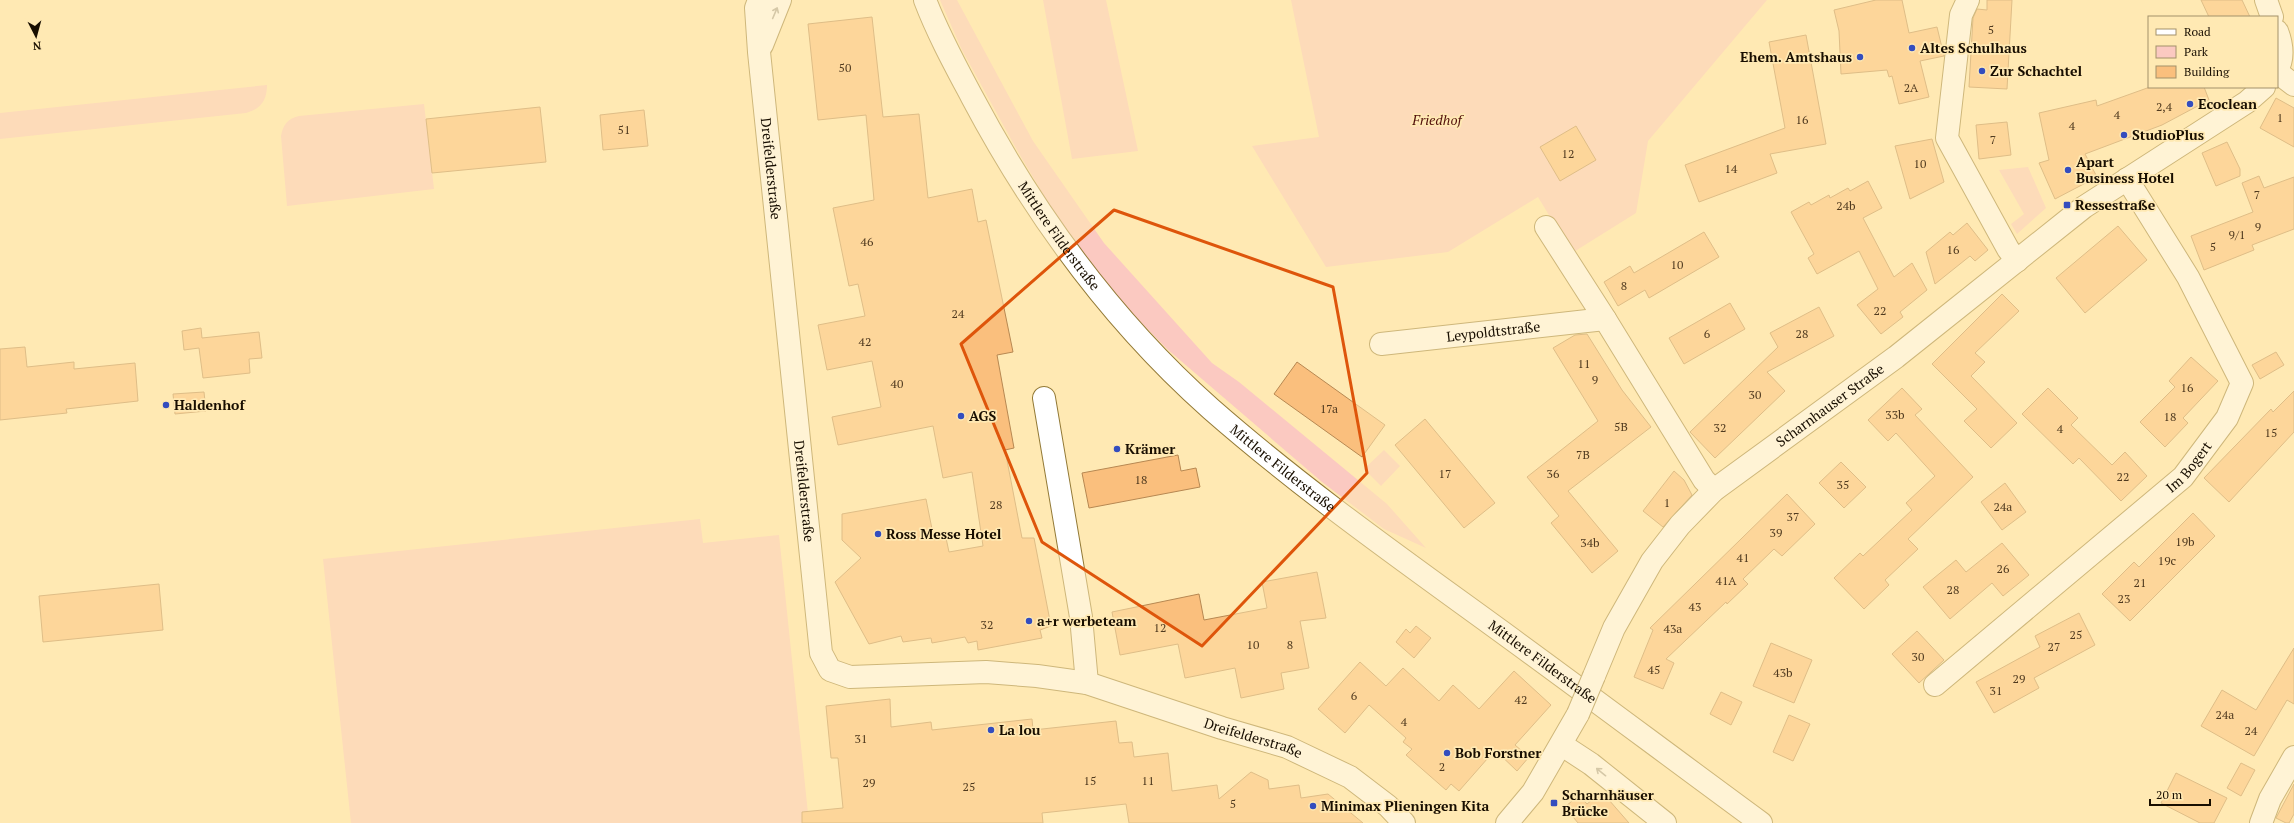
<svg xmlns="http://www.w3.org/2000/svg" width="2294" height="823" viewBox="0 0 2294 823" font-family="'PT Serif',serif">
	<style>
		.green { fill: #fbc9c1 }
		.building { fill: #fabf7d; stroke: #b78852 }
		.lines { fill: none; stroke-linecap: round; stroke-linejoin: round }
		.minor-casing { stroke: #937a37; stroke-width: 24 }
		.major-casing { stroke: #937a37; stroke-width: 24 }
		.minor { stroke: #fff; stroke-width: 22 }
		.major { stroke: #fff; stroke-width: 22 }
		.minor-bridge-casing { stroke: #937a37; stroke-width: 24; stroke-linecap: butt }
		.minor-bridge { stroke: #fff; stroke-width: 22 }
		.oneway { stroke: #a39f99 }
		.marked { fill: none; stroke: #de550b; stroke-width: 3; stroke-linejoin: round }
		.poi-dot { fill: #344dbe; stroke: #ffe9b3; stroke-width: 1.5 }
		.labels { text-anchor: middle; stroke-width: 3.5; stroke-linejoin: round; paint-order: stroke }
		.number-label { font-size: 12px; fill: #503a1f }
		.poi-label { font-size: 14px; font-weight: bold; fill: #180e00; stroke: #ffe9b3; text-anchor: start }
		.park-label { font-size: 14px; font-style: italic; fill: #520f0a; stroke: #ffe9b3 }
		.street-label { font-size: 14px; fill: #180e00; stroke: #ffe9b3 }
	</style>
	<rect width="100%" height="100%" fill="#ffe9b3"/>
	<path class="green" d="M940,0H957L1033,141L1104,243L1212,363L1239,382L1387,504L1426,548L1384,529L1322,482L1167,349L1111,292L1060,223L1017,150L962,50Z
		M1043,0H1106L1138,151L1072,159Z
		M1291,0H1767L1648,141L1636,213L1572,253L1538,197L1448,252L1326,267L1252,146L1319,137Z
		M267,85C267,100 261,109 246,113L0,139V113Z
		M424,104L434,189L287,206L281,136C283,125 287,119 299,116Z
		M2028,167L2046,208L2017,234L2011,224L2024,214L1999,170Z
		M1384,450L1400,466L1381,486L1364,469Z
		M700,519L703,543L779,535L809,823H351L323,559Z"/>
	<path class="building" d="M1876,0H1902L1909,33L1937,27L1944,56L1920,61L1929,97L1899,104L1892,76L1889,77L1887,70L1841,74L1839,31L1834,10Z
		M1987,0H2012L2007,89L1969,87L1973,18L1977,9L1987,10Z
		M2201,0H2242L2250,17H2209Z
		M872,17L883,117L919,114L928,198L972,189L978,222L986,220L1013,352L997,355L1014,448L1005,450L1022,538H1034L1051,626L1040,630L1042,638L978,650L977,641L968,643L965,637L932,643L931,638L903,642L901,636L869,644L835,582L861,558L842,540V514L926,499L934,539L946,538L949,552L983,546L972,472L943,478L933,426L838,445L832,417L881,407L872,361L827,370L818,325L865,316L858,284L849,286L833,208L874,200L866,115L818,120L808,24Z
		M1806,35L1826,144L1770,154L1777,173L1699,202L1685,165L1785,128L1769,42Z
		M2150,87H2204L2209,100L2162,125L2085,154L2097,177L2055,199L2039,163L2049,160L2039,113L2096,100L2097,106Z
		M2276,98L2294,108V147L2260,128Z
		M540,107L546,162L432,173L426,119Z
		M644,110L648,146L603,150L600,115Z
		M2007,122L2011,155L1979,159L1976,125Z
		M1576,126L1596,160L1560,181L1540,147Z
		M1932,139L1944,182L1910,199L1895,146Z
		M2227,142L2240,169V176L2216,186L2202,153Z
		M2259,176L2264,188L2294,177V229L2252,245L2254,250L2204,270L2191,236L2253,212L2242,183Z
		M1868,181L1882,208L1863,218L1894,277L1912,263L1927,290L1900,312L1903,317L1881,334L1857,305L1878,289L1859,251L1817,274L1808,258L1814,254L1791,212L1809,202L1811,205L1829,195L1830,198L1848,188L1850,191Z
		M1967,223L1988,250L1975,261L1970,256L1935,284L1926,252L1950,232L1953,235Z
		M2118,226L2147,260L2085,313L2056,278Z
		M1704,232L1719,257L1649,298L1645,290L1618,306L1604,282L1630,266L1634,273Z
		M2002,294L2019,311L1975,353L1985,362L1971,376L2017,423L1991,448L1964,421L1977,409L1932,364Z
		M1730,303L1745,329L1684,364L1669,338Z
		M1819,307L1834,336L1767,372L1785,391L1715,458L1690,432L1778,347L1770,333Z
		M201,328L202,338L259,332L262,358L249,359L250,373L203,378L199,348L184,350L182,331Z
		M1587,334L1622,390L1651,427L1568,491L1618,551L1592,573L1551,523L1559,516L1527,477L1598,421L1553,348L1575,335Z
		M25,347L27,367L74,362V369L135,363L138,401L66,409L67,413L0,420V349Z
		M2276,352L2284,365L2260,379L2252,365Z
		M2191,357L2218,381L2183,418L2188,423L2165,447L2140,422L2175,387L2169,381Z
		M1297,362L1385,425L1362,457L1274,394Z
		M1902,388L1922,409L1915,415L1973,477L1908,539L1918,549L1885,580L1889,585L1864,609L1834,578L1860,553L1863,556L1912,510L1906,503L1935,476L1896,433L1888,441L1868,420Z
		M2048,388L2078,418L2071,425L2112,465L2125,452L2147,476L2121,501L2079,458L2073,464L2022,414Z
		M2294,391V432L2229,502L2204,478L2271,409L2273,412Z
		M204,392L206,411L175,414L173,394Z
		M1425,419L1495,503L1464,528L1395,445Z
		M1178,455L1181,471L1196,468L1200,487L1089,508L1082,473Z
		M1841,462L1866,487L1844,508L1819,483Z
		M1674,471L1684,480L1692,495L1663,527L1643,511Z
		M2005,483L2026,512L2002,530L1981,502Z
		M1787,494L1815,524L1782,556L1774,549L1743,579L1748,584L1727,604L1726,602L1666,659L1674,663L1663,689L1634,677L1653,630L1650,628Z
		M2193,513L2215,536L2130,621L2102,594L2134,562L2139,567Z
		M2002,543L2029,575L2003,596L1992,583L1950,619L1923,587L1956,560L1966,572Z
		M1317,572L1326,618L1300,621L1309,668L1281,673L1284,689L1241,698L1235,668L1185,678L1178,644L1120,655L1112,612L1199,594L1204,620L1267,608L1262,582Z
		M159,584L163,630L43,642L39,596Z
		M2079,613L2095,645L2034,678L2039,688L1994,713L1976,682L2040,647L2035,636Z
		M1416,626L1431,638L1414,658L1396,642L1406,629L1410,633Z
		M1917,631L1944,660L1919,683L1892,654Z
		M1771,643L1812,660L1794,703L1753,686Z
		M2294,648V704L2287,700L2254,756L2201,726L2222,690L2256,710Z
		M1360,662L1386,686L1403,668L1439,701L1453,685L1479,709L1514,671L1551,705L1515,745L1529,757L1517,771L1495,750L1459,791L1451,784L1446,790L1406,755L1412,749L1403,742L1406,738L1369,705L1345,733L1318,709Z
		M1721,692L1742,702L1731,725L1710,714Z
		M890,699L891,727L931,722L932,730L1032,719L1033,730L1116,721L1119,743L1132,742L1134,757L1168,753L1172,791L1217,785L1219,799L1251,772L1268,780L1269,789L1299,785L1301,798L1328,794L1363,823H1129L1126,804L1042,813L1043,823H802V812L843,808L838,758H831L826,706Z
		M1789,715L1810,724L1793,761L1773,752Z
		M2241,763L2255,770L2241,796L2227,788Z
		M2176,773L2227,798L2214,823H2200L2161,803Z
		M2294,784V814L2289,823H2286L2276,818Z
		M1602,792L1629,823H1578L1565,807L1579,795L1587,804Z"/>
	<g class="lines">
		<defs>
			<g id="minor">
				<path id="s1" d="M759,0L756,8L759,52L821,653L830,670L850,677L986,672L1037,676L1087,683L1222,728L1287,747L1350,777L1388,806L1404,823"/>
				<path d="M1968,0L1961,15L1947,138L2008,249L2017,261"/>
				<path d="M2266,0L2272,17"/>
				<path d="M2277,31C2282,44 2284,58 2277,70"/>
				<path d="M762,45L780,0"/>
				<path d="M2277,72L2294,85"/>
				<path d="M1546,227L1605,319L1704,480L1714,490"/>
				<path id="s2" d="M1381,344L1605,319"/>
				<path d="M1044,398L1081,617L1087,683"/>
				<path id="s3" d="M1594,676L1614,628L1652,561L1680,525L1714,490L1896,357L2084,207L2247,102L2264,87"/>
				<path id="s4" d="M1935,685L2183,477L2227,418L2242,383L2188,277L2127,179"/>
				<path d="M1562,745L1591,764L1665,823"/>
				<path d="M1507,823L1533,792L1578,714"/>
				<path d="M2261,823L2270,799L2294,757"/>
			</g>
			<g id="major">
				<path id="s5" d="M925,0C938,34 955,65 972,97C1033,212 1113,322 1211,409C1300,487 1396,555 1491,624C1582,690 1671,757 1761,823"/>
			</g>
		</defs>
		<use href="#minor" class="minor-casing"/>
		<use href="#major" class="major-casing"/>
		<use href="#minor" class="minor"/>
		<use href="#major" class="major"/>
		<defs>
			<path id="minor-bridge" d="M1578,714L1594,676"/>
		</defs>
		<use href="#minor-bridge" class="minor-bridge-casing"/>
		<use href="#minor-bridge" class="minor-bridge"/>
	</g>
	<defs><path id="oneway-shaft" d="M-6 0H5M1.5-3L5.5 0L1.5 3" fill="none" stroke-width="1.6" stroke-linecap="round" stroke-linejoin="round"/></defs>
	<g class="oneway">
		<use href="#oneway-shaft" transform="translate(775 13) rotate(-67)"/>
		<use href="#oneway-shaft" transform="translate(1601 772) rotate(-141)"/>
	</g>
	<path d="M0 0H2294V823H0ZM1114,210L1333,287L1367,473L1202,646L1042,542L961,344Z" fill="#ffe9b3" fill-opacity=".55" fill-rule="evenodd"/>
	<path class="marked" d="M1114,210L1333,287L1367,473L1202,646L1042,542L961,344Z"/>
	<g class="poi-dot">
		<circle cx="1912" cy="48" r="4"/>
		<circle cx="1860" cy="57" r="4"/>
		<circle cx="1982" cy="71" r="4"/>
		<circle cx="2190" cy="104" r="4"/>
		<circle cx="2124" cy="135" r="4"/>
		<circle cx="2068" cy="170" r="4"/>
		<rect x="2063" y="201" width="8" height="8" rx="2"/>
		<circle cx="166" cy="405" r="4"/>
		<circle cx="961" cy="416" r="4"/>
		<circle cx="1117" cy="449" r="4"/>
		<circle cx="878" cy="534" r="4"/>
		<circle cx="1029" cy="621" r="4"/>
		<circle cx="991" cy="730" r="4"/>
		<circle cx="1447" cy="753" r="4"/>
		<rect x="1550" y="799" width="8" height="8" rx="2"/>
		<circle cx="1313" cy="806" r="4"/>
	</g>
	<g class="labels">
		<g class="number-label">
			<text x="1991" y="34">5</text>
			<text x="845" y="72">50</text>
			<text x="1911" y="92">2A</text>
			<text x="2164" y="111">2,4</text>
			<text x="2117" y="119">4</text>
			<text x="2280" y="122">1</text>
			<text x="1802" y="124">16</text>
			<text x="2072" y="130">4</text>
			<text x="624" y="134">51</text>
			<text x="1993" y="144">7</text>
			<text x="1568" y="158">12</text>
			<text x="1920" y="168">10</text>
			<text x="1731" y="173">14</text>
			<text x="2257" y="199">7</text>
			<text x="1846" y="210">24b</text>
			<text x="2258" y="231">9</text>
			<text x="2237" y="239">9/1</text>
			<text x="867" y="246">46</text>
			<text x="2213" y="251">5</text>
			<text x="1953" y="254">16</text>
			<text x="1677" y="269">10</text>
			<text x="1624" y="290">8</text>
			<text x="1880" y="315">22</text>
			<text x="958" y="318">24</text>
			<text x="1707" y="338">6</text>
			<text x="1802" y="338">28</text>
			<text x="865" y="346">42</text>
			<text x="1584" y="368">11</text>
			<text x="1595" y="384">9</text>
			<text x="897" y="388">40</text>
			<text x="2187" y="392">16</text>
			<text x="1755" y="399">30</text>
			<text x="1329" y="413">17a</text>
			<text x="1895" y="419">33b</text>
			<text x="2170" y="421">18</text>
			<text x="1621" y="431">5B</text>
			<text x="1720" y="432">32</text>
			<text x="2060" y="433">4</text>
			<text x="2271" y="437">15</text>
			<text x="1583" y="459">7B</text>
			<text x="1445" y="478">17</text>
			<text x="1553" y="478">36</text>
			<text x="2123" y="481">22</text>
			<text x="1141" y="484">18</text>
			<text x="1843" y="489">35</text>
			<text x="1667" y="507">1</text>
			<text x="996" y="509">28</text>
			<text x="2003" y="511">24a</text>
			<text x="1793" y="521">37</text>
			<text x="1776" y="537">39</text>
			<text x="2185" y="546">19b</text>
			<text x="1590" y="547">34b</text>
			<text x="1743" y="562">41</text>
			<text x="2167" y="565">19c</text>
			<text x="2003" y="573">26</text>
			<text x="1726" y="585">41A</text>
			<text x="2140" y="587">21</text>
			<text x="1953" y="594">28</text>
			<text x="2124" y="603">23</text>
			<text x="1695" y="611">43</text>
			<text x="987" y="629">32</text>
			<text x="1160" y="632">12</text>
			<text x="1673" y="633">43a</text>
			<text x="2076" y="639">25</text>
			<text x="1253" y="649">10</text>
			<text x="1290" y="649">8</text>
			<text x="2054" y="651">27</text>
			<text x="1918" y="661">30</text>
			<text x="1654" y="674">45</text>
			<text x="1783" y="677">43b</text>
			<text x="2019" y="683">29</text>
			<text x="1996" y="695">31</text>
			<text x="1354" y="700">6</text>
			<text x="1521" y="704">42</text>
			<text x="2225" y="719">24a</text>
			<text x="1404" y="726">4</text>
			<text x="2251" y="735">24</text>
			<text x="861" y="743">31</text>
			<text x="1442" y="771">2</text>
			<text x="1090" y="785">15</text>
			<text x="1148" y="785">11</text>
			<text x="869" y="787">29</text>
			<text x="969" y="791">25</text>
			<text x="1233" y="808">5</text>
		</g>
		<g class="poi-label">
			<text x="1920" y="53">Altes Schulhaus</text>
			<text x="1852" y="62" text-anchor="end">Ehem. Amtshaus</text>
			<text x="1990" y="76">Zur Schachtel</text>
			<text x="2198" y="109">Ecoclean</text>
			<text x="2132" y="140">StudioPlus</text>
			<text x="2076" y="167">Apart<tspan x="2076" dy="16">Business Hotel</tspan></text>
			<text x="2075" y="210">Ressestraße</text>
			<text x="174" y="410">Haldenhof</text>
			<text x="969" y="421">AGS</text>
			<text x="1125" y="454">Krämer</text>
			<text x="886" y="539">Ross Messe Hotel</text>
			<text x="1037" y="626">a+r werbeteam</text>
			<text x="999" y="735">La lou</text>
			<text x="1455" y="758">Bob Forstner</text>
			<text x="1562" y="800">Scharnhäuser<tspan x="1562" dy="16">Brücke</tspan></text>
			<text x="1321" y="811">Minimax Plieningen Kita</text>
		</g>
		<g class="park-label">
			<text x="1437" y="125">Friedhof</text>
		</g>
		<g class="street-label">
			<text dy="5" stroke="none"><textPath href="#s1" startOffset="170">Dreifelderstraße</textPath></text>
			<text dy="5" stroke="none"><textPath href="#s5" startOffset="272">Mittlere Filderstraße</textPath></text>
			<text dy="5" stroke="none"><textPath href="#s2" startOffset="113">Leypoldtstraße</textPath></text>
			<text dy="5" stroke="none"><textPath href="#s3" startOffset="367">Scharnhauser Straße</textPath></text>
			<text dy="5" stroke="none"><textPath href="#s4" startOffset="335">Im Bogert</textPath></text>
			<text dy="5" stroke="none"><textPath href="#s5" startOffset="596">Mittlere Filderstraße</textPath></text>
			<text dy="5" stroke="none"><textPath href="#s1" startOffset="494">Dreifelderstraße</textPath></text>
			<text dy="5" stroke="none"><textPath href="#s5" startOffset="920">Mittlere Filderstraße</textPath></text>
			<text dy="5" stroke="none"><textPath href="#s1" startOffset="1110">Dreifelderstraße</textPath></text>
		</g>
	</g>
	<rect x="2148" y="16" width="130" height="72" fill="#ffe9b3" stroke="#a3916b"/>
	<rect x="2156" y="29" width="20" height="6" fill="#ffffff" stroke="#a3916b"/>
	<text x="2184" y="36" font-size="12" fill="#180e00">Road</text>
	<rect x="2156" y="46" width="20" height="12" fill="#fbc9c1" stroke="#a3916b"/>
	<text x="2184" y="56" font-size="12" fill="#180e00">Park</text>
	<rect x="2156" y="66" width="20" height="12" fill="#fabf7d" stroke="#a3916b"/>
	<text x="2184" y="76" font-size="12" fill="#180e00">Building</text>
	<g transform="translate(36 36) rotate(174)" stroke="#ffe9b3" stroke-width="3" paint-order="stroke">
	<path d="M0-3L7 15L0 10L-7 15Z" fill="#180e00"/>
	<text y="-6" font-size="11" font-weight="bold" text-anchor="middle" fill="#180e00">N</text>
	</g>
	<path d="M2150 799v6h60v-6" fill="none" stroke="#180e00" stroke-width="2"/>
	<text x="2156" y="799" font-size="12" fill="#180e00" stroke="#ffe9b3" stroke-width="3" paint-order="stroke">20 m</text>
</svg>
